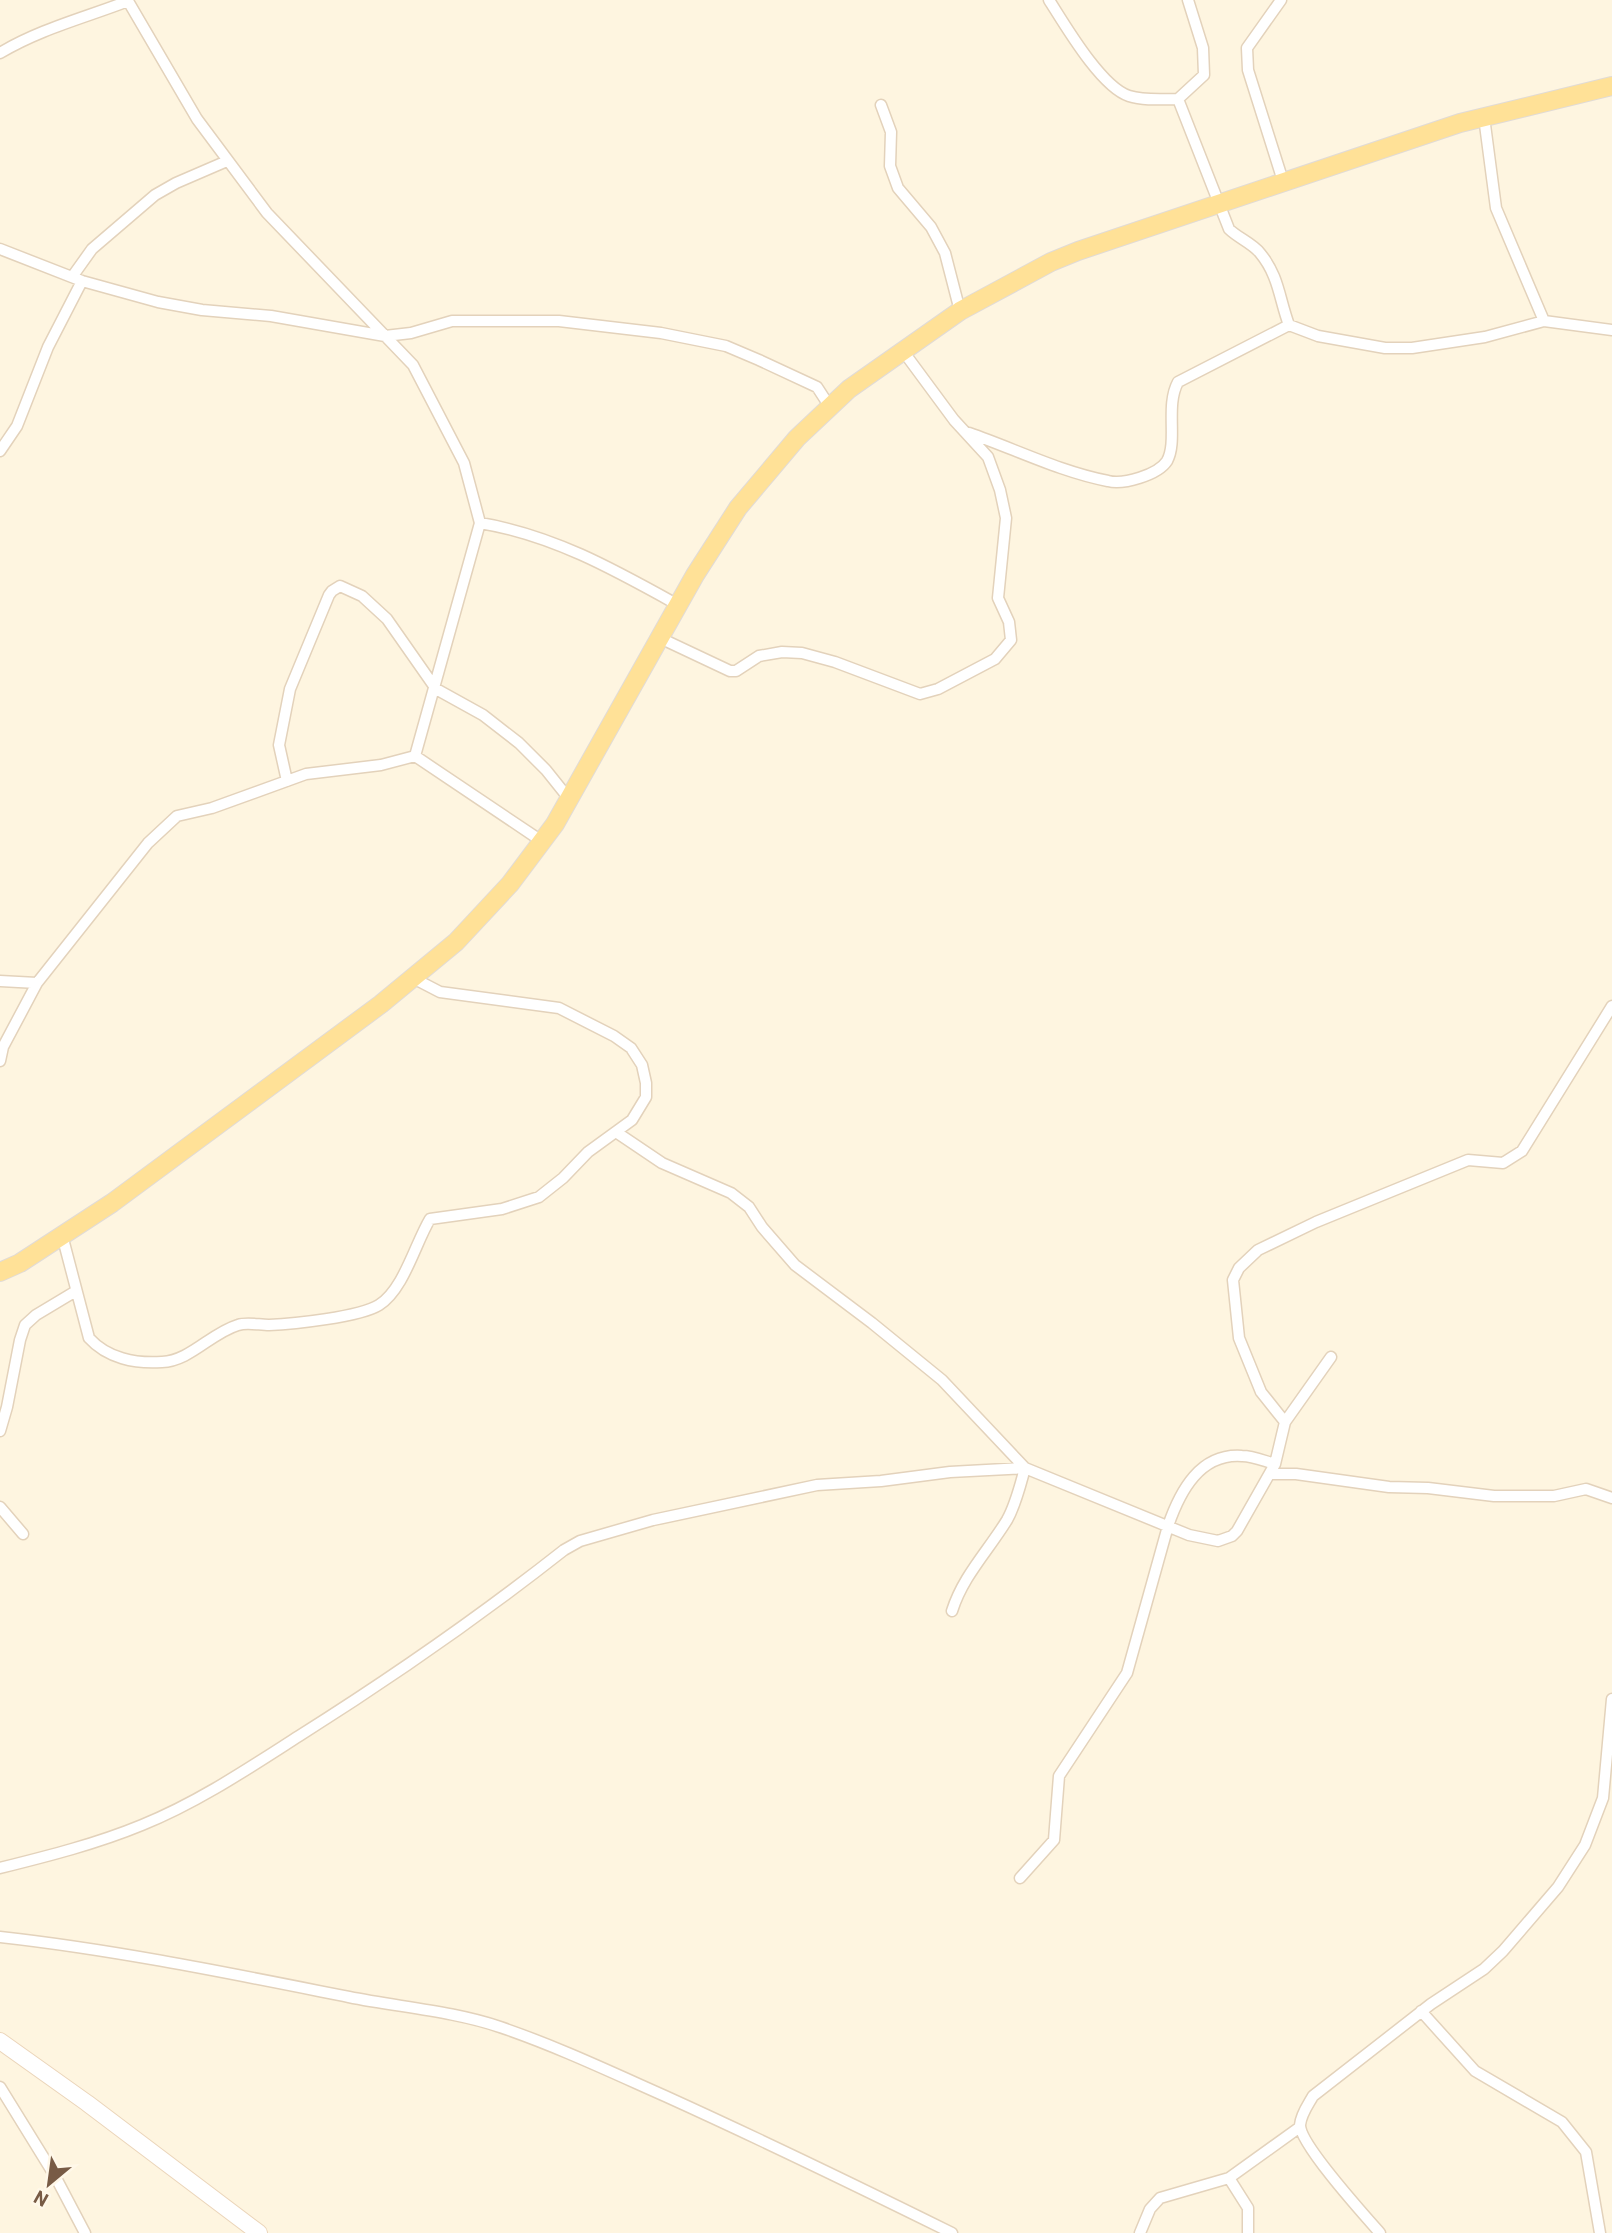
<svg xmlns="http://www.w3.org/2000/svg" width="1612" height="2233" viewBox="0 0 1612 2233" font-family="Barlow,sans-serif">
	<style>
		.lines { fill: none; stroke-linecap: round; stroke-linejoin: round }
		.street-casing { stroke: #e3d2bb; stroke-width: 13 }
		.secondary-casing { stroke: #ebd5ba; stroke-width: 18 }
		.primary-casing { stroke: #e1dbd6; stroke-width: 20 }
		.street { stroke: #fff; stroke-width: 10 }
		.secondary { stroke: #fff; stroke-width: 16 }
		.primary { stroke: #ffe197; stroke-width: 18 }
	</style>
	<rect width="100%" height="100%" fill="#fef5e0"/>
	<g class="lines">
		<defs>
			<path id="street" d="M1049,0C1065,25 1101,87 1129,96C1145,101 1163,99 1178,99
				M1188,0L1203,48L1204,75L1178,99L1229,229C1238,238 1252,243 1260,253C1279,276 1279,298 1289,325L1318,336L1385,348H1412L1485,337L1544,321L1612,330
				M1281,0L1247,48L1248,70L1283,181
				M0,53C40,29 84,18 128,1L197,119L267,213L413,365L464,463L480,523L415,756L543,842
				M881,105L891,132L890,166L898,188L931,227L945,253L960,311
				M1484,117L1496,208L1544,321
				M0,249L82,281L158,302L202,310L271,316L385,336L411,333L452,321H559L661,333L726,346L759,360L817,387L830,407
				M72,277L92,249L155,195L176,183L227,161
				M969,433C1015,449 1061,472 1108,481C1123,485 1158,475 1167,461C1178,441 1165,406 1178,382L1289,325
				M0,451L17,426L48,347L82,281
				M480,523C553,535 615,570 678,605
				M660,638L730,671H736L759,656L782,652L802,653L835,662L920,694L938,689L995,659L1011,640L1009,622L998,598L1006,518L1000,490L988,457L954,420L903,351
				M287,781L279,745L290,689L329,595L332,591L340,586L362,596L387,619L436,689L483,715L519,743L546,770L570,800
				M0,981L37,983
				M0,1061L3,1047L37,983L148,843L177,816L212,808L306,774L381,765L415,756
				M616,1132L662,1163L731,1193L749,1207L762,1227L795,1265L872,1323L942,1380L1025,1468L1189,1535L1218,1541L1232,1536L1237,1531L1275,1464L1285,1422L1331,1357
				M62,1235L89,1338C107,1358 135,1364 162,1362C190,1361 211,1333 238,1325C247,1322 259,1325 269,1325C293,1324 360,1317 379,1305C404,1289 415,1244 430,1219L502,1209L539,1197L563,1178L588,1152L632,1120L646,1097V1083L642,1065L631,1048L614,1036L559,1008L440,992L413,978
				M1285,1422L1261,1392L1239,1338L1233,1280L1239,1268L1258,1250L1316,1222L1468,1160L1503,1163L1522,1151L1612,1006
				M0,1431L7,1407L20,1340L25,1325L36,1315L76,1291
				M1270,1474H1296L1389,1487L1428,1488L1494,1496H1554L1586,1489L1612,1498
				M0,1507L23,1534
				M952,1611C963,1576 988,1551 1007,1520C1016,1504 1020,1486 1025,1468
				M0,1868C48,1856 96,1844 142,1825C197,1803 249,1768 299,1736C391,1678 479,1617 564,1550L580,1541L653,1520L817,1485L881,1481L950,1472L1025,1468
				M1020,1878L1054,1840L1059,1776L1127,1673L1168,1526C1180,1491 1200,1453 1242,1456C1253,1456 1264,1461 1275,1464
				M0,1937C117,1950 233,1974 349,1997C398,2007 453,2011 500,2027C556,2046 611,2072 665,2096C762,2140 857,2186 952,2233
				M1421,2011L1475,2071L1562,2122L1586,2152L1600,2233
				M0,2087L55,2176L85,2233
				M1229,2178L1248,2208V2233
				M1140,2233L1150,2209L1160,2198L1229,2178L1300,2127
				M1380,2233C1365,2216 1300,2144 1300,2125C1301,2114 1308,2105 1313,2096L1431,2004L1484,1969L1503,1951L1558,1887L1585,1845L1603,1798L1612,1699"/>
			<path id="secondary" d="M0,2041L87,2103L259,2233"/>
			<path id="primary" d="M0,1272L20,1263L112,1203L381,1004L456,942L510,884L555,824L695,575L738,508L797,438L849,389L960,311L1051,262L1078,251L1460,123L1612,86"/>
		</defs>
		<use href="#street" class="street-casing"/>
		<use href="#secondary" class="secondary-casing"/>
		<use href="#primary" class="primary-casing"/>
		<use href="#street" class="street"/>
		<use href="#secondary" class="secondary"/>
		<use href="#primary" class="primary"/>
	</g>
	<g transform="translate(49 2184) rotate(209)" stroke="#fff8e9" stroke-width="5" paint-order="stroke">
	<path d="M0-5L12 26L0 18L-12 26Z" fill="#785b45"/>
	<text y="-10" font-size="19" font-weight="bold" text-anchor="middle" fill="#785b45">N</text>
	</g>
</svg>
